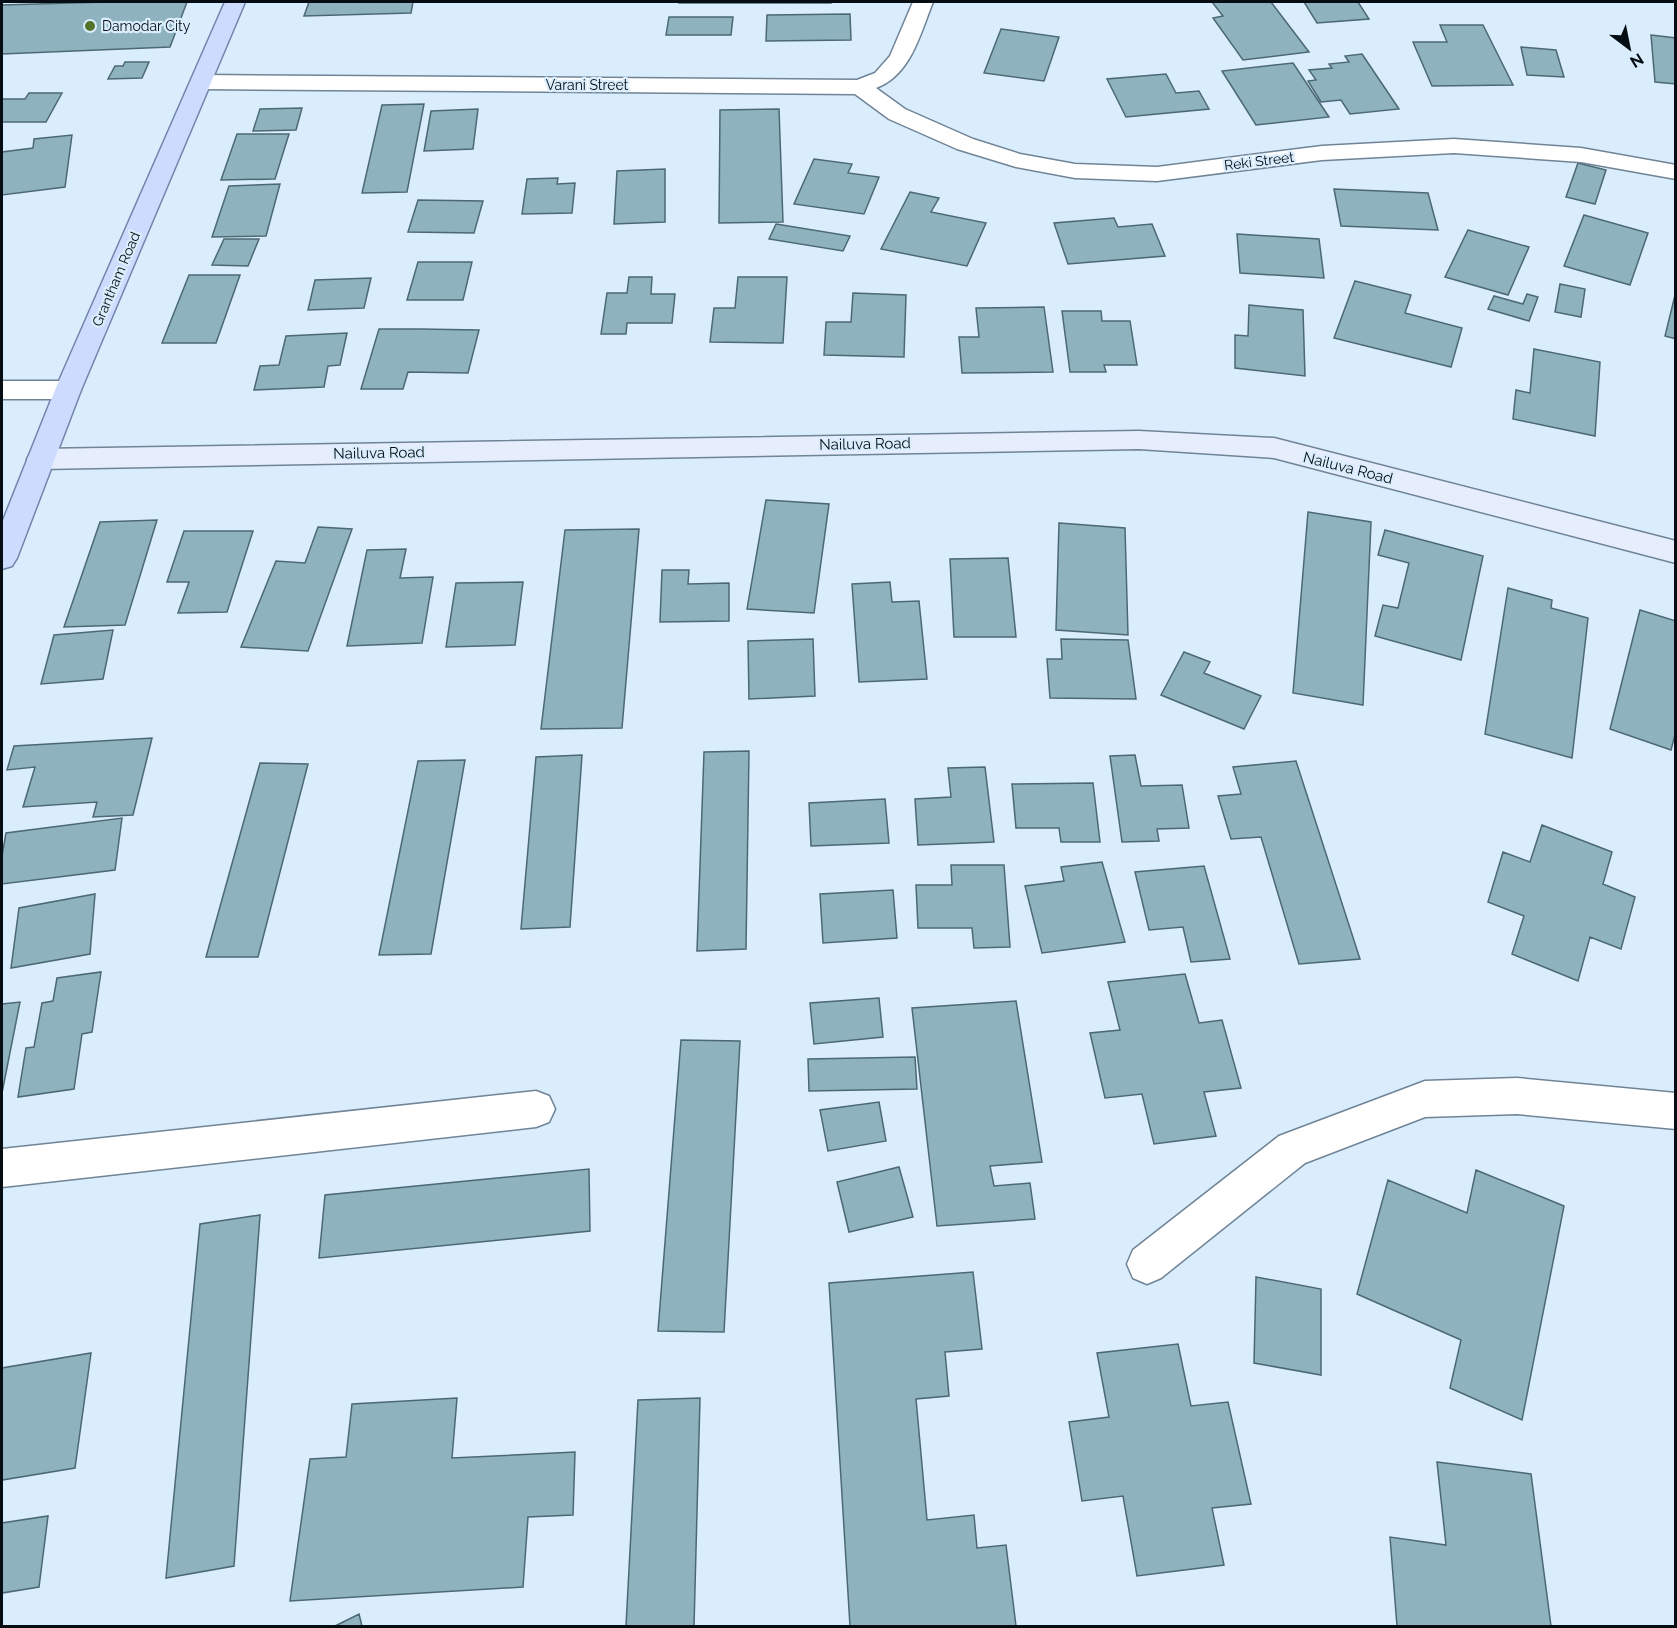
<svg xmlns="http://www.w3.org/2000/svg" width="1677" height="1628" viewBox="0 0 1677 1628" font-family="Raleway,sans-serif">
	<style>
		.building { fill: #8eb3bf; stroke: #4c6973; stroke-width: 1.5 }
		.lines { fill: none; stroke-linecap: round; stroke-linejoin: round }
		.minor-casing { stroke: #6f8496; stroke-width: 3 }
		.secondary-casing { stroke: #6f8496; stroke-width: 3 }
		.primary-casing { stroke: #7285ab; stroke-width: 3 }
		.minor { fill: #fff; fill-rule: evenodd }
		.secondary { fill: #e6eefe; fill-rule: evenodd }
		.primary { fill: #cddcfe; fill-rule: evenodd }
		.poi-dot { fill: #537329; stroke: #daedfd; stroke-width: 2 }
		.labels { text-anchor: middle; stroke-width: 4.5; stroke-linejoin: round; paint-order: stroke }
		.far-poi-label { font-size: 14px; fill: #060e14; stroke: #daedfd; text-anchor: start }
		.far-street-label { font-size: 14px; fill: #060e14; stroke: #daedfd }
		.street-label { font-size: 15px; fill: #060e14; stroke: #daedfd }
	</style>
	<rect width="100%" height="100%" fill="#daedfd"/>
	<path class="building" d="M106,2H187L170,47L2,54V5Z
		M309,2H413L411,13L304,16Z
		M679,2H831V3H679Z
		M1212,2H1271L1309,52L1243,60L1213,18L1223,16Z
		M1304,2H1358L1369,19L1317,23Z
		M850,14L851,40L766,41L767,15Z
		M669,17H733L731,35H666Z
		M1440,25H1483L1513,85L1432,86L1413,42H1447Z
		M1001,29L1059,37L1044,81L984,73Z
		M1651,35L1676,38V84L1655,82Z
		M1521,47L1556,50L1564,77L1527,75Z
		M1362,54L1399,109L1350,114L1341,100L1321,102L1308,81L1316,80L1309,70L1332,68L1329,64L1349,62L1345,56Z
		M125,62H149L142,78L108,79L115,66H123Z
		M1293,63L1329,117L1256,125L1222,71Z
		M1166,74L1176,93L1199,91L1209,109L1126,117L1107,79Z
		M29,93H62L46,122H2V99H25Z
		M424,104L407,192L362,193L382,105Z
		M302,108L296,130L253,131L260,109Z
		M478,109L473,149L424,151L431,111Z
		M779,109L783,222L719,223L720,110Z
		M237,134H289L275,179L221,180Z
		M72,135L65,187L2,195V152L33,148L34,139Z
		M814,159L852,164L848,173L879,177L864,214L794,204Z
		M1578,163L1606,170L1595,204L1566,197Z
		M665,169V222L614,224L617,171Z
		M558,178L557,184L575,183L572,213L522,214L527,179Z
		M280,184L266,236L212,237L229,186Z
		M1334,189L1428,193L1438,230L1341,226Z
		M910,192L939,198L931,212L986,223L967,266L881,249Z
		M418,200L483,201L474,233L408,232Z
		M1584,215L1648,233L1630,285L1564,266Z
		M1114,218L1118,227L1152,224L1165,256L1068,264L1054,223Z
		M776,224L850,236L843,251L769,239Z
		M1468,230L1529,247L1508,295L1445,277Z
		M1237,234L1319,239L1324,278L1240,273Z
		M224,239H259L248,266L212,265Z
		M418,262H472L463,300H407Z
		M189,275H240L216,343H162Z
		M629,277H652L651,294H675L672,323H627L626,334H601L607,293H627Z
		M738,277H787L783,343L710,342L714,308H735Z
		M371,278L364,308L308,310L315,280Z
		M1355,281L1411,295L1405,313L1462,328L1451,367L1334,338Z
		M1560,284L1585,289L1581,317L1555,312Z
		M1676,291V339L1665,336Z
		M853,293L906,295L904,357L824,355L826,322H851Z
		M1527,294L1538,297L1529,321L1488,309L1494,296L1523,304Z
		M1249,305L1303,310L1305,376L1235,368V335L1248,336Z
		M1044,307L1053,372L962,373L959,337H979L976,308Z
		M1062,311H1101L1102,321H1130L1137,365H1104L1106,372H1070Z
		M379,329H420L479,330L468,373L408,372L403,389H361Z
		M347,333L340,365L328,366L324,387L254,390L260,366L279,365L286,336Z
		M1534,349L1600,362L1595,436L1513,419L1516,390L1530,393Z
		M766,500L829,504L814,613L747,609Z
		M1308,512L1371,522L1363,705L1293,693Z
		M157,520L125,625L64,627L100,522Z
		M1059,523L1125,528L1128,635L1056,630Z
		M318,527L352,529L308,651L241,647L276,561L305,563Z
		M639,529L622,728L541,729L565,530Z
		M1385,530L1483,556L1461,660L1375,636L1383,605L1398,608L1409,563L1378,555Z
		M184,531H253L227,612L178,613L189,582H167Z
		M406,549L400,578L433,577L422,643L347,646L367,550Z
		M1008,558L1016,637H954L950,559Z
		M662,570H689L688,584L729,583V621L660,622Z
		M523,582L515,645L446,647L456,583Z
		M890,582L892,602L919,601L927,679L859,682L852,584Z
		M1508,588L1552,600L1551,608L1588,618L1572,758L1485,734Z
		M1640,610L1676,621V731L1671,750L1610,729Z
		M113,630L103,679L41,684L54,635Z
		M813,639L815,696L749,699L748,641Z
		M1061,639L1128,640L1136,699L1050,698L1047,659H1062Z
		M1184,652L1210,662L1204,673L1261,696L1244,729L1161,695Z
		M152,738L133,815L93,817L97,802L23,807L35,767L7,770L14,746Z
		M749,751L746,949L697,951L704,752Z
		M582,755L570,927L521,929L536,757Z
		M1135,755L1141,786L1182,785L1189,828L1157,829L1159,841L1122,842L1110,756Z
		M465,760L431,954L379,955L418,761Z
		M1296,761L1360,959L1299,964L1261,837L1231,839L1218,796L1241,794L1233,767Z
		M260,763L308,764L258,957H206Z
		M985,767L994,842L918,845L915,799L951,797L948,768Z
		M1093,783L1100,842H1061L1059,828H1016L1012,784Z
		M885,799L889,843L811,846L809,803Z
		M122,818L115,870L2,884V856L6,833Z
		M1542,825L1612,852L1603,884L1635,897L1621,949L1590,937L1578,981L1512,954L1524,916L1488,902L1503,852L1530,862Z
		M1102,862L1125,942L1042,953L1025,886L1064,881L1061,867Z
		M951,865H1004L1010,947L974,948L972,928H918L916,885H952Z
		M1204,866L1230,959L1191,962L1183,927L1149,930L1135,872Z
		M893,890L897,938L823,943L820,894Z
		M95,894L90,954L11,968L19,908Z
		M101,972L92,1032L82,1034L74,1089L18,1097L26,1048L34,1047L42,1003L53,1001L57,978Z
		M1185,974L1199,1023L1222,1020L1241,1088L1204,1092L1216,1136L1154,1144L1142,1094L1105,1098L1090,1033L1120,1030L1108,982Z
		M879,998L883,1037L814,1044L810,1003Z
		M1016,1001L1042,1162L990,1166L994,1186L1030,1183L1035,1219L937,1226L912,1008Z
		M20,1002L2,1093V1004Z
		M681,1040L740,1041L724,1332L658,1331Z
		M915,1057L917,1089L809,1091L808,1059Z
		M879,1102L886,1141L828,1151L820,1110Z
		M899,1167L913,1217L849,1232L837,1182Z
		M589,1169L590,1231L319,1258L325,1195Z
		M1476,1170L1564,1206L1522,1420L1450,1388L1461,1340L1357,1294L1388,1180L1467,1213Z
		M260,1215L234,1566L166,1578L200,1224Z
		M973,1272L982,1349L945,1352L949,1396L916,1399L927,1520L974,1515L977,1548L1006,1545L1016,1626H850L829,1283Z
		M1256,1277L1321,1289V1375L1254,1363Z
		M1178,1344L1191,1406L1228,1402L1251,1504L1212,1508L1224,1565L1137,1576L1123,1496L1082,1501L1069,1422L1109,1417L1097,1353Z
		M91,1353L75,1468L2,1480V1368Z
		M457,1398L452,1458L575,1452L573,1515L528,1517L523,1587L290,1601L310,1459L346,1457L352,1404Z
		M700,1398L694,1626H626L638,1400Z
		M1437,1462L1531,1474L1551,1626H1397L1390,1537L1446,1545Z
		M48,1516L39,1587L2,1593V1523Z
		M359,1614L362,1626H335Z"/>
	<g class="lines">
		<defs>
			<path id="minor" d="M913,2H933C920,34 911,75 876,88L905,109L973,139L1020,154L1075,164L1157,167L1322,146L1454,139L1581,148L1676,165V179L1581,162L1454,153L1322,160L1157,181L1075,178L1016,167L957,149L889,119L855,94L202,89L194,87L191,82L194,77L202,75L857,80L875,73L890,56Z
				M2,381H68L77,384L81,390L77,396L68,399H2Z
				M1517,1078L1676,1093V1129L1517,1114L1425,1117L1305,1163L1161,1278L1147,1284L1133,1278L1127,1264L1133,1250L1279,1136L1425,1081Z
				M536,1091L549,1096L555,1109L549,1122L536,1127L2,1187V1149Z"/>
			<path id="secondary" d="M1139,431L1274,438L1676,541V563L1274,458L1139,449L41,469L31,466L27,459L31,452L41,449Z"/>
			<path id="primary" d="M225,2H245L81,390L17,558L12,566L2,569V523L55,390Z"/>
		</defs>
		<use href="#minor" class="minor-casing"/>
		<use href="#secondary" class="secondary-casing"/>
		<use href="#primary" class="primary-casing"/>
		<use href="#minor" class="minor"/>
		<use href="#secondary" class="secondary"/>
		<use href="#primary" class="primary"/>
	</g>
	<circle class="poi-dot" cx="90" cy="26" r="6"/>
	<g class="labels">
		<g class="far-poi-label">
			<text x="102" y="31">Damodar City</text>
		</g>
		<g class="far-street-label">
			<text x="587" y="90">Varani Street</text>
			<text transform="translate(1259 161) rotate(-7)" y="5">Reki Street</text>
			<text transform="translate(116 279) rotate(-67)" y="5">Grantham Road</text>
		</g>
		<g class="street-label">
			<text transform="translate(865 444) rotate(-1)" y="5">Nailuva Road</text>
			<text transform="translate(379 453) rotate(-1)" y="5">Nailuva Road</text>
			<text transform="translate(1348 468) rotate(14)" y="5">Nailuva Road</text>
		</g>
	</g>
	<rect width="1677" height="1628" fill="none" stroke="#060e14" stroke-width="6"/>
	<g transform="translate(1629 48) rotate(148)" stroke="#daedfd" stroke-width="4.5" paint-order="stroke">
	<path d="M0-4.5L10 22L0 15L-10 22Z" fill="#060e14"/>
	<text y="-9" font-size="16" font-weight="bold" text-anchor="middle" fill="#060e14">N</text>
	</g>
</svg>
